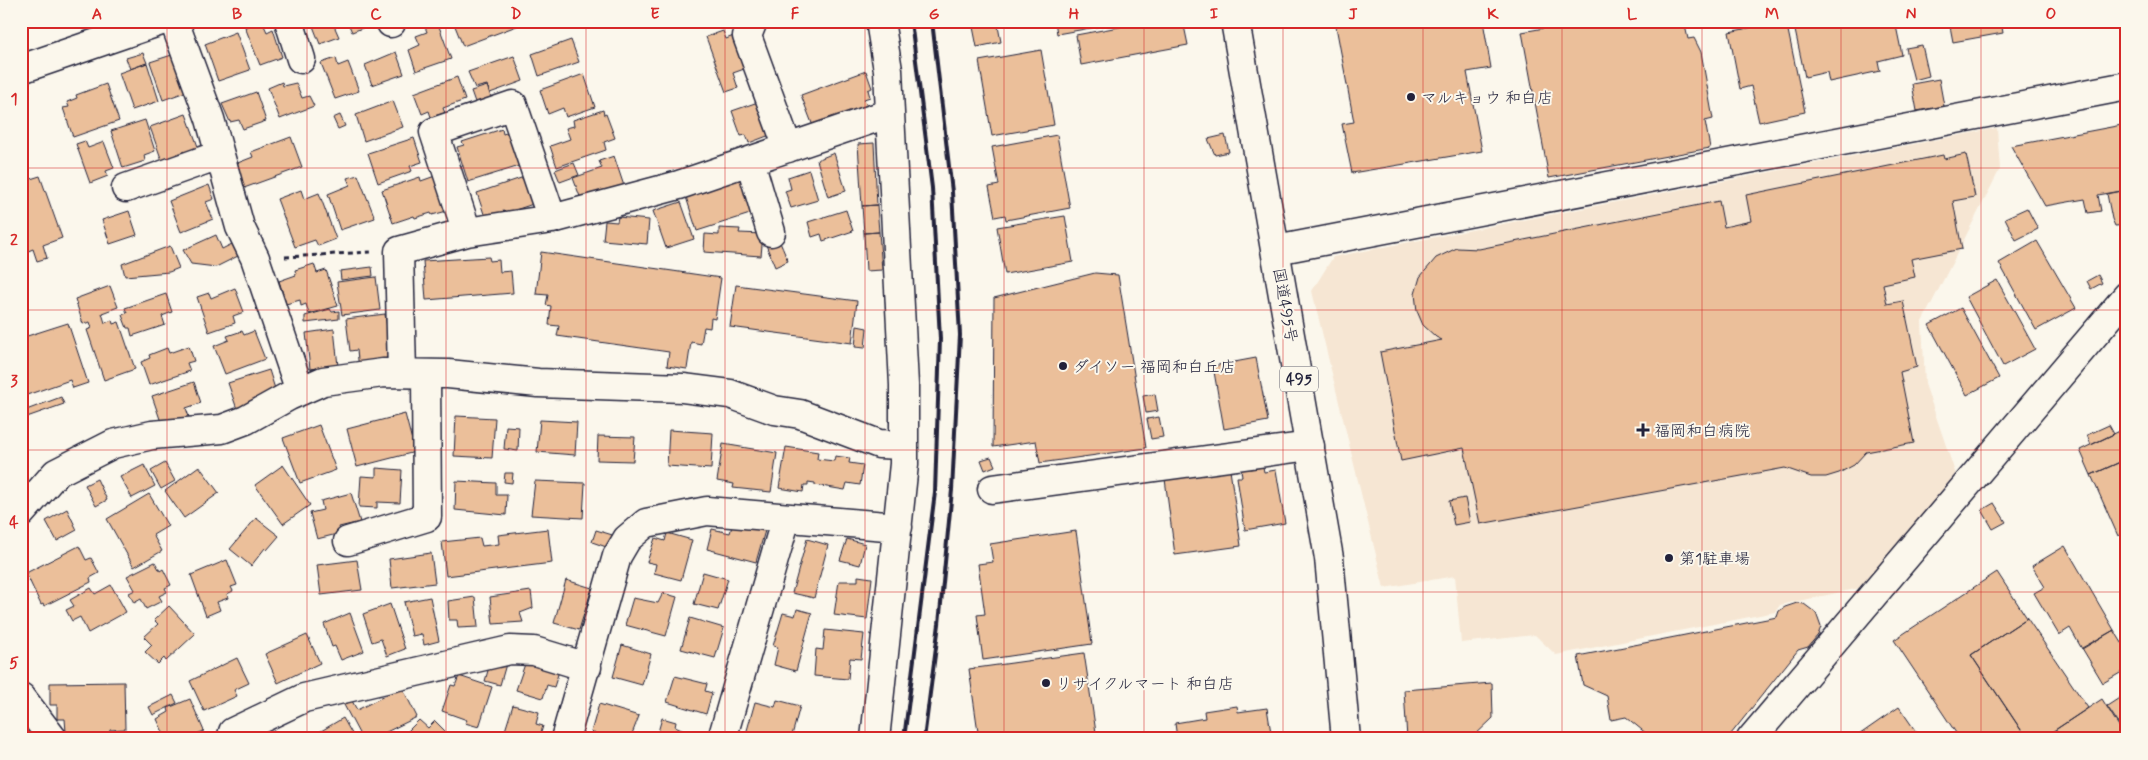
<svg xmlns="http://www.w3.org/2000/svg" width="2148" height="760" viewBox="0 0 2148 760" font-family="Mynerve,'Klee One',sans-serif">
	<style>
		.built { fill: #f6e6d3 }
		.building { fill: #ebbf9a; stroke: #22223b }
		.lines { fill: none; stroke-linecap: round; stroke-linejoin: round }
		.minor-casing { stroke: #22223b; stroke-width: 31 }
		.tertiary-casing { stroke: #22223b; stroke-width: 31 }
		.trunk-casing { stroke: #22223b; stroke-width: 31 }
		.path { stroke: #22223b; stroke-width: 3; stroke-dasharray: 5 4; stroke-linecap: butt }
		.minor { stroke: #fbf7ec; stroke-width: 28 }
		.tertiary { stroke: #fbf7ec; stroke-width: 28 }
		.trunk { stroke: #fbf7ec; stroke-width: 28 }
		.rail { stroke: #22223b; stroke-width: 4 }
		.grid { fill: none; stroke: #d62828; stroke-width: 1; stroke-opacity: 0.55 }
		.poi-dot { fill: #22223b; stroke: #fbf7ec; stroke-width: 2 }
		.labels { text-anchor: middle; stroke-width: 4; stroke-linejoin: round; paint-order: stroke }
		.shield { fill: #fbf7ec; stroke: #636270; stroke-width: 1 }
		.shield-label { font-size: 15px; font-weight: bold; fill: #22223b }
		.poi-label { font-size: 16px; fill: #22223b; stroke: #fbf7ec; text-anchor: start }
		.street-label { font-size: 16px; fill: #22223b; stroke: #fbf7ec }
		.neatline { fill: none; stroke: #d62828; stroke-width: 2 }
		.grid-label { font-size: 16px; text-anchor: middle; font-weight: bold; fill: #d62828 }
	</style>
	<rect width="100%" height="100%" fill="#fbf7ec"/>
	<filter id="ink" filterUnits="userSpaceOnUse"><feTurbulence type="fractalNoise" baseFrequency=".02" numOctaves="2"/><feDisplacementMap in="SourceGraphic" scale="10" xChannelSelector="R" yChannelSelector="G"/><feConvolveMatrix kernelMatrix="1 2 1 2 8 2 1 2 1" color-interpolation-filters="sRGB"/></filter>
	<g filter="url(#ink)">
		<path class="built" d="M1997,128L2000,169L1922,322L1925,384L1956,475L1860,588L1780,605L1775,612L1556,655L1535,635L1461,643L1455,576L1384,588L1312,291L1333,257Z"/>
		<path class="building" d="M262,21L267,32L273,29L282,57L260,65L245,27Z
			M311,21H332L339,37L320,44Z
			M347,21H374L375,23L352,32Z
			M427,21H437L451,59L416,71L409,50L420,45L416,36L427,32L423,22Z
			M453,21H530L463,46Z
			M978,21H997L1001,42L977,47L972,22Z
			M1055,21H1130L1057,34Z
			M1151,21H1183L1188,45L1081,65L1076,35Z
			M1335,21H1483L1491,68L1467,72L1482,151L1352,173L1342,124L1354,122Z
			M1584,21H1684L1688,39L1694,38L1701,52L1713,119L1705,121L1710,148L1549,178L1522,32Z
			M1782,21H1786L1805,112L1759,122L1751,86L1740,89L1729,32Z
			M1793,21H1895L1902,55L1878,61L1880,71L1829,82L1827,72L1805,77Z
			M1949,21H2001L2003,33L1953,42Z
			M723,31L726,39L736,35L747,68L733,73L738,88L726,92L706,37Z
			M236,32L250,70L218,81L205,44Z
			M571,40L579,62L539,76L532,54Z
			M1922,45L1929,76L1914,80L1906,48Z
			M1041,50L1054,125L992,136L979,61Z
			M396,52L404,74L372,85L365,65Z
			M143,53L147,63L130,69L126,58Z
			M178,53L191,90L163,100L150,62Z
			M514,56L523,81L490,93L487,85L475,88L468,72Z
			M336,58L338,66L348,62L359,91L335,99L321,63Z
			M147,63L159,101L132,110L119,73Z
			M866,71L872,88L868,90L870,97L864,99L867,106L813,126L801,95Z
			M584,74L595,107L566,117L563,108L548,114L540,90Z
			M457,77L465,100L443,108L445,113L431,117L429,111L422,114L414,93Z
			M1939,79L1944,106L1917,111L1912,84Z
			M282,82L283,86L296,83L302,98L309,96L314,106L280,119L268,88Z
			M106,84L119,121L73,137L63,108L69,107L67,102L77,98L76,95Z
			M487,86L493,103L477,108L471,91Z
			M256,92L266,121L243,129L239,120L230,122L222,104Z
			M393,101L403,127L364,141L356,115Z
			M758,102L770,135L749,143L746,135L741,136L732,111Z
			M603,110L604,115L606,114L615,138L604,142L606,150L557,167L550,146L570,139L566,128L574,126L573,120Z
			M186,114L200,152L163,164L150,127Z
			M340,115L345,126L338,129L333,118Z
			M145,120L155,151L144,155L145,161L123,168L111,131Z
			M2127,124V190L2098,195L2101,211L2088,213L2085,199L2045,206L2011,146Z
			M502,129L503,134L512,131L523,165L468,182L457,147L464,145L462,142Z
			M1057,135L1070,208L1006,220L1005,215L995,217L989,187L999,185L992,147Z
			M1225,135L1229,152L1215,155L1208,139Z
			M291,137L302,167L244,188L235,164L253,157L251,152Z
			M414,138L422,162L410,166L412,171L378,183L368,153Z
			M85,141L88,148L104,142L114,168L106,171L108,176L90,183L76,144Z
			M874,143L877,205L862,206L858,144Z
			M834,153L846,191L828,197L817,160Z
			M1966,154L1975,197L1953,201L1962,249L1911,259L1915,277L1883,284L1887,304L1903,301L1917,367L1900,372L1914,443L1866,452L1854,465L1839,473L1826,477H1811L1785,468L1480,524L1464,448L1401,461L1380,352L1442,340L1436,337L1423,325L1417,311L1415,294L1420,277L1436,258L1457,248L1479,249L1719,201L1724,227L1751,221L1746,195L1943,155L1944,159Z
			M614,156L624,186L582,202L573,178L602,168L599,161Z
			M574,163L579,175L560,182L555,170Z
			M809,170L818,200L791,208L785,191L791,189L788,177Z
			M358,175L375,218L340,230L328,194L350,185L347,178Z
			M40,176L62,238L43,245L47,258L37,261L33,249L21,254V182Z
			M435,176L447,211L432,215L431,213L415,218L414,216L393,223L382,190L420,177L421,181Z
			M527,176L536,203L486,220L477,193Z
			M742,179L753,213L697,231L686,197Z
			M209,185L214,199L206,202L213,219L181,232L169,201Z
			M301,190L304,199L319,193L336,239L318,246L315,240L295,247L277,199Z
			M2127,190V225L2115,226L2112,219L2107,194Z
			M681,202L694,239L666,248L653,211Z
			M877,205L879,232L864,233L862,206Z
			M2027,208L2038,229L2016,240L2005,218Z
			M846,210L853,231L823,241L821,234L812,237L808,222Z
			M129,211L137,235L110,244L102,220Z
			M1065,216L1073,262L1005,274L997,227Z
			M618,217L649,220L647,244L603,240L605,221L617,222Z
			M719,228L740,229L739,233L763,234L761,256L704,252L705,234L719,235Z
			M879,232L882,270L866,271L864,233Z
			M216,235L222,249L234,243L240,255L216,267L191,264L183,250Z
			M779,240L788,261L775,267L766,245Z
			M2037,241L2076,308L2036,330L1999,263Z
			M170,246L179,268L169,272L125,276L122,264Z
			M541,252L721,278L715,319L711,318L710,328L704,327L701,344L691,342L687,369L667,366L669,352L557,336L559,326L549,325L551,306L546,305L548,295L536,294Z
			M489,257L490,261L499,260L500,272L511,271L513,293L426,300L423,261Z
			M314,264L317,273L326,270L338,306L309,314L306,304L301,306L300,300L286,304L279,281L296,275L295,270Z
			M372,267L373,276L341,280L340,271Z
			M1095,273L1118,275L1146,448L1040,463L1036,441L993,447L994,298Z
			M2098,275L2102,283L2091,289L2087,281Z
			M376,277L380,310L342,315L337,282Z
			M1997,280L2035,349L2003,366L1966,297Z
			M736,285L857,301L852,343L730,327Z
			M110,286L118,307L102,313L105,323L112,320L113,324L119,322L135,369L104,380L87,330L92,328L90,322L83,324L75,299Z
			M235,288L244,312L233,316L235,323L209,332L197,297L209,293L211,298Z
			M166,294L172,312L162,316L165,325L132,336L130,328H127L122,315L127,313L125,308Z
			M1961,308L1999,378L1967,395L1929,325Z
			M330,309L332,312L339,311V319L305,323V316Z
			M385,314L392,365L359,370L357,350L350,351L346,319Z
			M68,323L88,383L73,388L70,380L21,397V338Z
			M857,326L867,328L865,348L855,347Z
			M334,329L338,366L310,369L306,333Z
			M242,331L244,335L254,331L265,359L225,374L214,346L229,340L227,336Z
			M189,346L194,361L187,363L190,371L149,385L141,362L150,358L149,355L167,348L169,353Z
			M1256,358L1268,421L1224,429L1213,366Z
			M269,370L276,392L239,415L228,383Z
			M194,382L201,403L186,408L189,417L162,425L152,396Z
			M1155,394L1158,411L1146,413L1143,396Z
			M61,397L64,404L24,418L21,412Z
			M405,414L415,452L357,467L347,429Z
			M456,416L495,418L492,458L454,456Z
			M1159,417L1163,437L1151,439L1147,419Z
			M540,420L577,422L575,455L537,452Z
			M319,425L336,470L300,483L283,438Z
			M2109,425L2114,434L2091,445L2087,435Z
			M506,426L519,427L518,451L504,449Z
			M2124,429L2127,434V459L2091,475L2080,450Z
			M669,430L713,433L711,469L667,466Z
			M598,436L635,437L633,461L597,460Z
			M723,444L777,453L771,492L733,488L734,484L717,481Z
			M786,447L818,452L817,459L834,461L835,456L850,458L849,463L863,465L860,485L847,483L845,490L815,485V483L808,482V485H804L803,492L779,488Z
			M991,457L995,466L985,470L981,460Z
			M2127,459V532L2118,536L2091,475Z
			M165,463L175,481L161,489L151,471Z
			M144,465L155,486L132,498L120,477Z
			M283,465L310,505L283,524L255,485Z
			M199,466L219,493L184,518L165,491Z
			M1263,467L1264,472L1276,470L1285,523L1245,530L1237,477H1242L1241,470Z
			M376,468L402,470L400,503L377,502V508L359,507L361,476L376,477Z
			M1230,470L1241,546L1175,555L1165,479Z
			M505,473H513L512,483L504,482Z
			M97,479L107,500L96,506L85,485Z
			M456,481L496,483V495H507L506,515L455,510Z
			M535,481L585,483L583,518L531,515Z
			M351,493L360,522L339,527L341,533L317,539L310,513L323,510L321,501Z
			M149,494L168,526L153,535L162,551L134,567L107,519Z
			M1465,498L1470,522L1454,525L1449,501Z
			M1994,503L2006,522L1993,529L1982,510Z
			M67,509L77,530L57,541L46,521Z
			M256,518L279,536L267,550L265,548L251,566L230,549Z
			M734,519L766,527L756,562L707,549L712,529L730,533Z
			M548,529L552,563L446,576L442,542L480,538L482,546L499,544L498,535Z
			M596,530L619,537L615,550L592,542Z
			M1076,531L1092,644L983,660L977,615L985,614L978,564L993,562L990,544Z
			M667,533L692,540L681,580L654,573L656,564L647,562L655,538L665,541Z
			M807,539L828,545L814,598L792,593Z
			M847,539L865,544L860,565L840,560Z
			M79,546L86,560L91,558L99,573L90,578L91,582L44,606L43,604L41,605L26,573Z
			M2065,546L2114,630L2082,649L2070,628L2059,635L2034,593L2045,587L2032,566Z
			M431,553L435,583L392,588L389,559Z
			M227,560L237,585L231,587L233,591L227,594L228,598L217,602L220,610L206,616L191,575Z
			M357,560L362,590L321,595L317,565Z
			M155,562L160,571L163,569L171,585L165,588L167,592L159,596L162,601L146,609L141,599L134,603L129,593L135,590L127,576Z
			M703,572L728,579L718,610L694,604Z
			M1997,572L2027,618L1971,655L2027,739H1960L1894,640Z
			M858,576L872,578L867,619L834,615L839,581H858Z
			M566,580L592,588L579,630L554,623Z
			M111,585L126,612L88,633L80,617L72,621L66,610L74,606L70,600L91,588L95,594Z
			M531,591L533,608L520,613L523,622L493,624L490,597Z
			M663,593L677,597L666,636L625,625L633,598L658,603Z
			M430,597L439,641L424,645L422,634L412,636L404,602Z
			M475,597L478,627L458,628L457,620H449L448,601Z
			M1797,603L1804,604L1816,613L1821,627L1818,635L1808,647L1798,650L1727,739H1653L1626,717L1611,720L1607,696L1583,685L1578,656L1777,617L1779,611L1785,607Z
			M390,604L405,649L387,656L381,639L372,642L363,614Z
			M169,606L195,634L166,661L164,658L158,664L145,652L152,645L144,637L158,624L154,620Z
			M797,609L812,613L796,671L774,665L778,647L773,646L783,613L795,616Z
			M350,613L364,651L341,660L335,646L332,647L324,624Z
			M690,618L724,628L715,658L681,649Z
			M2027,618L2088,708L2046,736L2048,739H2027L1971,655Z
			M825,630L864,634L861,659L850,658L848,679L814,676L816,649L823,650Z
			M2114,630L2127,651V669L2103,683L2082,648Z
			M307,635L320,663L278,683L265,654Z
			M622,645L651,654L642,685L613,677Z
			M1084,653L1097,739H979L969,669Z
			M237,658L249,683L234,690L237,696L204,711L190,681Z
			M491,660L506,664L500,685L485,681Z
			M526,661L559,671L554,687L547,685L543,698L516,690Z
			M459,676L492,687L479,727L465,723L467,720L442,711L451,685L455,686Z
			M675,676L707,684L705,691L712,693L706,714L667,702Z
			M124,682L125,729L110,730L109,736H69V733L66,732L65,719H57V705H50V683Z
			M1492,683L1493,718L1471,739H1407L1404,690Z
			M402,687L417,717L372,739H362L343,703L351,699L357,710Z
			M2127,693V736L2107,706Z
			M173,695L177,703L153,715L149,707Z
			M190,699L204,731L189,737L190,739H166L157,719L169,712L168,708Z
			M2102,699L2127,739H2048L2046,736Z
			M777,700L800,706L791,739H762L746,734L755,702L775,707Z
			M599,704L639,716L630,739H613L591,732Z
			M513,705L539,712L536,724L543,726L539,739H509L503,737Z
			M1237,706L1238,712L1267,708L1272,739H1177L1175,723L1205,718L1204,711Z
			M1899,707L1921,739H1853Z
			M343,718L355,739H312L311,737Z
			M662,718L676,722L675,727L695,736L694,739H656Z
			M419,720L428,728L435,721L449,735L445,739H400Z"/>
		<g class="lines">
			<defs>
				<path id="minor" d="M174,21L210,119L240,227L255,258L300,391
					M289,21L301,59
					M390,21L391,23
					M753,21L747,36L788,148
					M750,161L771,232
					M126,188L219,155
					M467,232L434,132L513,105L552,219
					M1276,250L2127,86
					M402,373L399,251L467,232L552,219L679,185L890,113
					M992,489L1310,446
					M21,513L56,473L113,444L152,435L222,429L246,420L289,396L323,381L383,373L448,374L538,383L683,388L730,394L774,410L800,414L879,444L903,445
					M348,541L427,517L426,374
					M21,697L53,739
					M231,739L233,732L304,698L510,650L534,651L587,667
					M565,739L617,556L627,539L646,523L707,511L898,527
					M722,739L786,518
					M875,739L904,464V385L890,113L888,70L880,21"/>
				<path id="tertiary" d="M21,69L161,21
					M1751,739L2127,296"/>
				<path id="trunk" d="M1235,21L1329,558L1346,739"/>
			</defs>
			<use href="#minor" class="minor-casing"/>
			<use href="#tertiary" class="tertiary-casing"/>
			<use href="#trunk" class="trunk-casing"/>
			<path class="path" d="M285,257L371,252"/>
			<use href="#minor" class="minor"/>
			<use href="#tertiary" class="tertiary"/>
			<use href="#trunk" class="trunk"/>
			<path class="rail" d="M904,739L935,492L940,339L932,188L911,21
				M924,739L939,624L952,490L960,335L952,192L932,21"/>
		</g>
	</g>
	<path class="grid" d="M167,21V739M307,21V739M446,21V739M586,21V739M725,21V739M865,21V739M1004,21V739M1144,21V739M1283,21V739M1423,21V739M1562,21V739M1702,21V739M1841,21V739M1981,21V739M21,168H2127M21,310H2127M21,450H2127M21,592H2127"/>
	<g class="poi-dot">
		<circle cx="1411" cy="97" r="5"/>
		<circle cx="1063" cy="366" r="5"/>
		<path d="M1640.5 422.5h5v5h5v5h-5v5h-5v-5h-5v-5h5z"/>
		<circle cx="1669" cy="558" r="5"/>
		<circle cx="1046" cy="683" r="5"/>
	</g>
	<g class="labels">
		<rect class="shield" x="1280" y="366.5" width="38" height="25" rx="4"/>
		<g class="shield-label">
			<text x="1299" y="384">495</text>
		</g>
		<g class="poi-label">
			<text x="1421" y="103">マルキョウ 和白店</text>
			<text x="1073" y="372">ダイソー 福岡和白丘店</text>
			<text x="1654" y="436">福岡和白病院</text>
			<text x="1679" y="564">第1駐車場</text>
			<text x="1056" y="689">リサイクルマート 和白店</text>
		</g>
		<g class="street-label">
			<text transform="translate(1286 305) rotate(80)" y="6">国道495号</text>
		</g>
	</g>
	<rect width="2148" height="760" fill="none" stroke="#fbf7ec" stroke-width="55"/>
	<rect x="28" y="28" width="2092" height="704" class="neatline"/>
	<g class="grid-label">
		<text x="97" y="19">A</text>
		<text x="237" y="19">B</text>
		<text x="376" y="19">C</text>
		<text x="516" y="19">D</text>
		<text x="655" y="19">E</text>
		<text x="795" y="19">F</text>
		<text x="934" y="19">G</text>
		<text x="1074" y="19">H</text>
		<text x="1214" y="19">I</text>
		<text x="1353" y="19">J</text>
		<text x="1493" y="19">K</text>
		<text x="1632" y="19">L</text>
		<text x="1772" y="19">M</text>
		<text x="1911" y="19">N</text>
		<text x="2051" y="19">O</text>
		<text x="14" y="104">1</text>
		<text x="14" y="245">2</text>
		<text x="14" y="386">3</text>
		<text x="14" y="527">4</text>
		<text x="14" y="668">5</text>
	</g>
</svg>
